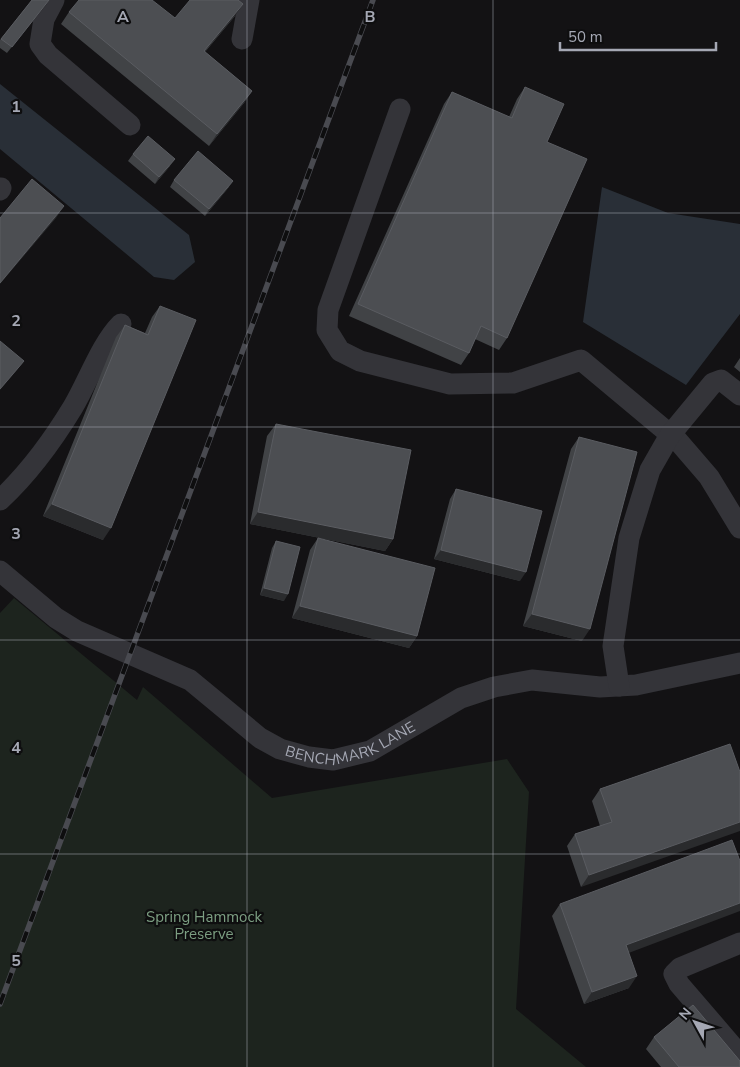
<svg xmlns="http://www.w3.org/2000/svg" width="740" height="1067" viewBox="0 0 740 1067" font-family="'Nunito Sans',sans-serif">
	<style>
		.green { fill: #1d241e }
		.water { fill: #292f37 }
		.lines { fill: none; stroke-linecap: round; stroke-linejoin: round }
		.minor { stroke: #343439; stroke-width: 21 }
		.rail-casing { stroke: #494a50; stroke-width: 5.5 }
		.rail { stroke: #0e0e0f; stroke-width: 4; stroke-dasharray: 11; stroke-linecap: butt }
		.wall { fill: #414346 }
		.shaded-wall { fill: #2a2b2d }
		.building { fill: #4c4e52; stroke: #5a5c61 }
		.grid { fill: none; stroke: #a5a8b4; stroke-width: 1; stroke-opacity: 0.55 }
		.labels { text-anchor: middle; stroke-width: 4.5; stroke-linejoin: round; paint-order: stroke }
		.street-label { font-size: 15px; fill: #a5a8b4; stroke: #0e0e0f }
		.park-label { font-size: 15px; fill: #7c9e82; stroke: #0e0e0f }
		.grid-label { font-size: 16px; text-anchor: middle; font-weight: bold; fill: #a5a8b4; stroke: #0e0e0f; stroke-width: 4.5; stroke-linejoin: round; paint-order: stroke }
	</style>
	<rect width="100%" height="100%" fill="#131214"/>
	<path class="green" d="M14,598L137,700L143,687L272,798L507,759L529,792L516,1009L586,1067H0V613Z"/>
	<path class="water" d="M0,84L189,235L195,262L174,280L154,277L0,149Z
		M602,187L668,213L740,224V314L686,385L583,322Z"/>
	<g class="lines">
		<g class="minor">
			<path d="M54,0L44,19L40,44L48,55L130,125"/>
			<path d="M242,39L249,0"/>
			<path d="M400,109L328,310L327,330L340,351L360,361L450,384L513,383L581,360L678,441L709,477L740,528"/>
			<path d="M0,190L1,188"/>
			<path d="M0,500C28,474 53,440 73,407C88,382 101,344 121,324"/>
			<path id="s1" d="M0,571L56,618L77,631L190,680L260,738L280,749L309,757L333,760L370,751L461,698L494,687L532,680L600,687L636,685L740,663"/>
			<path d="M619,686L613,646L629,538L650,470L670,435L713,383L721,380L740,395"/>
			<path d="M740,943L680,968L674,974L679,984L740,1055"/>
		</g>
		<defs>
			<path id="rail" d="M0,1004L373,0"/>
		</defs>
		<use href="#rail" class="rail-casing"/>
		<use href="#rail" class="rail"/>
	</g>
	<path class="wall" d="M32,0H49L7,53L0,48V40Z
		M69,12L175,18L235,16L205,52L252,91L244,103L209,146L61,24Z
		M525,87L547,142L507,338L499,350L475,339L469,353L461,365L349,316L444,104L452,92L509,117L517,99Z
		M133,154L170,166L155,184L128,161Z
		M174,180L229,187L205,216L170,187Z
		M160,306L103,540L43,516L116,337L125,325L145,333L152,317Z
		M740,358V372L734,367Z
		M276,424L393,539L385,551L250,524L267,436Z
		M579,437L582,641L523,626L571,449Z
		M456,489L520,581L434,559L450,499Z
		M318,538L417,636L409,648L292,618L310,550Z
		M276,541L284,601L260,595L272,548Z
		M730,744L581,887L567,846L575,834L600,826L592,801L600,789Z
		M560,904L629,953V988L584,1004L552,916Z
		M654,1037L740,1067H661L646,1049Z"/>
	<path class="shaded-wall" d="M49,0L46,5L7,53L12,47Z
		M243,4L235,16L195,63L204,51Z
		M252,91L244,103L209,146L217,134Z
		M175,159L170,166L155,184L159,177Z
		M233,181L229,187L205,216L209,209Z
		M64,206L56,218L0,284V283Z
		M24,361L17,370L0,390V389Z
		M52,504L111,528L103,540L43,516Z
		M258,512L393,539L385,551L250,524Z
		M441,550L526,572L520,581L434,559Z
		M264,588L288,594L284,601L260,595Z
		M300,606L417,636L409,648L292,618Z
		M532,614L590,629L582,641L523,626Z
		M740,822V831L581,887L589,875Z
		M740,903V911L618,957L626,945Z
		M637,976L629,988L584,1004L592,992Z"/>
	<path class="building" d="M32,0H49L12,47L1,39Z
		M79,0H152L175,18L190,0H238L243,4L204,51L252,91L217,134L69,12Z
		M525,87L564,104L547,142L587,159L507,338L481,326L469,353L358,304L452,92L512,118Z
		M148,136L175,159L159,177L133,154Z
		M198,151L233,181L209,209L174,180Z
		M32,179L64,206L0,283V218Z
		M160,306L196,320L111,528L52,504L125,325L148,335Z
		M0,341L24,361L0,389Z
		M276,424L411,450L393,539L258,512Z
		M579,437L637,452L590,629L532,614Z
		M456,489L542,511L526,572L441,550Z
		M318,538L435,568L417,636L300,606Z
		M276,541L300,547L288,594L264,588Z
		M730,744L740,772V822L589,875L575,834L612,822L600,789Z
		M732,840L740,861V903L626,945L637,976L592,992L560,904Z
		M693,1005L740,1061V1067H679L654,1037Z"/>
	<path class="grid" d="M247,0V1067M493,0V1067M0,213H740M0,427H740M0,640H740M0,854H740"/>
	<g class="labels">
		<g class="street-label">
			<text dy="5" stroke="none"><textPath href="#s1" startOffset="409">BENCHMARK LANE</textPath></text>
		</g>
		<g class="park-label">
			<text x="204" y="922">Spring Hammock<tspan x="204" dy="17">Preserve</tspan></text>
		</g>
	</g>
	<g class="grid-label">
		<text x="123" y="22">A</text>
		<text x="370" y="22">B</text>
		<text x="16" y="112">1</text>
		<text x="16" y="326">2</text>
		<text x="16" y="539">3</text>
		<text x="16" y="753">4</text>
		<text x="16" y="966">5</text>
	</g>
	<g transform="translate(695 1022) rotate(310)" stroke="#0e0e0f" stroke-width="4" paint-order="stroke">
	<path d="M0-4L9 19L0 12L-9 19Z" fill="#a5a8b4"/>
	<text y="-8" font-size="14" font-weight="bold" text-anchor="middle" fill="#a5a8b4">N</text>
	</g>
	<path d="M560 42v8h156v-8" fill="none" stroke="#a5a8b4" stroke-width="2.5"/>
	<text x="568" y="42" font-size="15" fill="#a5a8b4" stroke="#0e0e0f" stroke-width="4" paint-order="stroke">50 m</text>
</svg>
